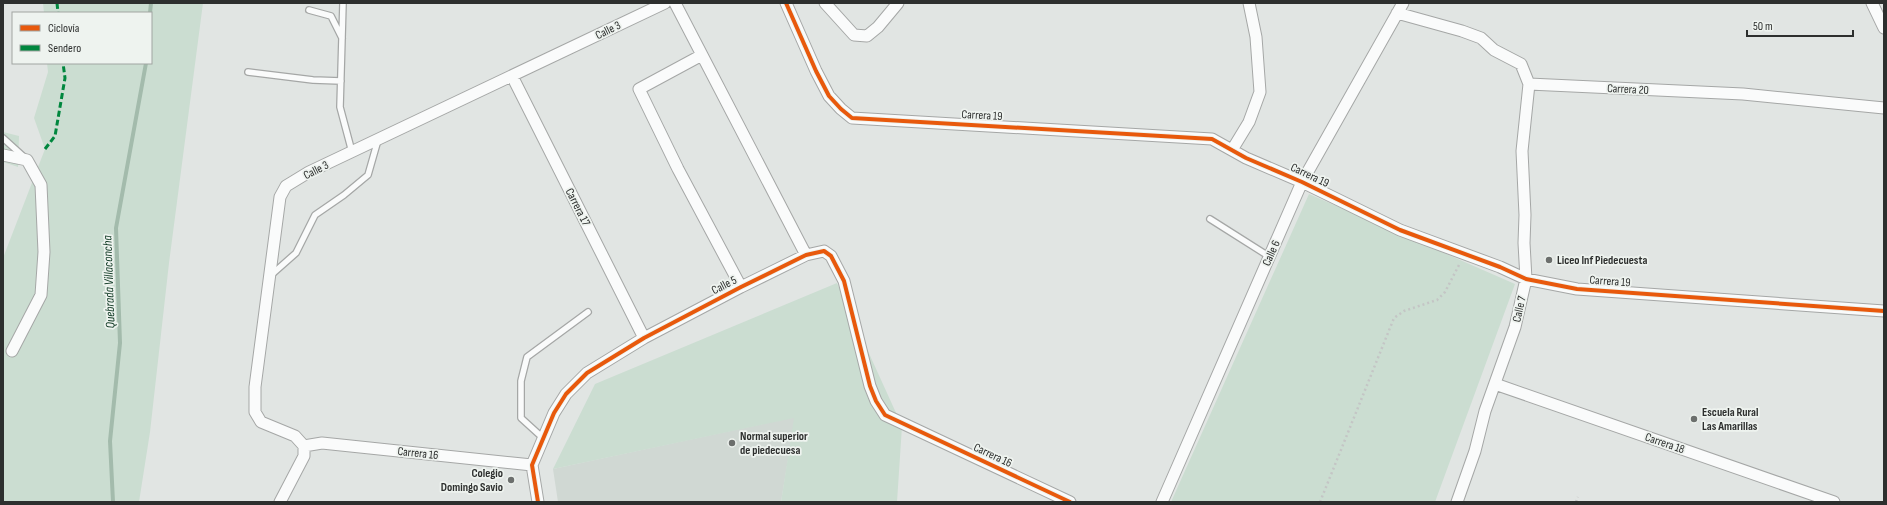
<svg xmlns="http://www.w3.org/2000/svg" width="1887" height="505" viewBox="0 0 1887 505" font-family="'Sofia Sans Condensed',sans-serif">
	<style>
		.built { fill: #d0d8d3 }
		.green { fill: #cbddd1 }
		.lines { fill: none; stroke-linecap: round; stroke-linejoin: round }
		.stream { stroke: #a3bbac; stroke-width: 4 }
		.service-casing { stroke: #a5a7a6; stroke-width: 8 }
		.minor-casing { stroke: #a5a7a6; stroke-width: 13 }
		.path { stroke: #c4c5c5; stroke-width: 2.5; stroke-dasharray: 2 3; stroke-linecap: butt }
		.service { stroke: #fafbfb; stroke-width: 5.5 }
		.minor { stroke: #fafbfb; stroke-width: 11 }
		.quiet { stroke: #00873e; stroke-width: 3; stroke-dasharray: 6 3; stroke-linecap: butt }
		.cycleway-casing { stroke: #eef3ef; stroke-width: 6 }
		.cycleway { stroke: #e8590c; stroke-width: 4 }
		.poi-dot { fill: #6c6f6d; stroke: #eef3ef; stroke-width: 1.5 }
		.labels { text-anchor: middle; stroke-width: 3.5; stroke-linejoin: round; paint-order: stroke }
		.street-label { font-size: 12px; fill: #2d2f2e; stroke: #eef3ef }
		.poi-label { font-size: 12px; font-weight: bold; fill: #2d2f2e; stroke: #eef3ef; text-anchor: start }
		.water-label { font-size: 13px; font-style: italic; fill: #0e3822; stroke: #eef3ef }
	</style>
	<rect width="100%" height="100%" fill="#e1e5e3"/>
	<path class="built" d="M795,417L781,502H558L553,469Z"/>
	<path class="green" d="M43,3H203L169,263L150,432L139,502H3V258L45,149L34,118L48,72L47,63H151V13H44Z
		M3,132L19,136L18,167L3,162Z
		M1309,194L1515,284L1435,502H1171Z
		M837,283L902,426L897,502H781L794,418L553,469L595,384Z"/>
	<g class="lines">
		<path class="stream" d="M150,13L151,3
			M113,502L110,441L120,343L116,228L146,63"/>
		<defs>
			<path id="service" d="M343,3L340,107L352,152
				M309,10L331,16L342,38
				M248,72L313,80L341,81
				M3,138L24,157
				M1210,219L1270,257
				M270,276L296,253L315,215L344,195L368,175L378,140
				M543,438L521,418V381L527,357L588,312"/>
			<path id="minor" d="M675,3L702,55
				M786,3L816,71L829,96L841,109L852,118L1212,139L1246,158L1302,182L1400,230L1500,267L1526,279L1577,289L1884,311
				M825,3L854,35L867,36L878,27L898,3
				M1872,3L1884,28
				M1397,13L1462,31L1481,38L1494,50L1521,64L1529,84L1743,94L1884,108
				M512,76L644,338
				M1232,150L1249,122L1260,92L1256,37L1249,3
				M3,155L27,160L41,185L44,252L41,295L12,351
				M741,287L678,169L639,89L702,55L806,255
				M1495,384L1834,502
				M304,446L322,443L532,465
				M280,502L304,456V446L295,436L261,422L255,412V387L280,197L286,186L309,172L665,3
				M538,502L532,465L554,413L566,394L587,373L644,338L741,287L806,255L824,251L831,256L844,281L870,386L876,401L885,415L1070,502
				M1162,502L1302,182L1403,3
				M1457,502L1475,451L1485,411L1515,327L1526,279L1524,243L1525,215L1522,151L1529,84"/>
		</defs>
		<use href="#service" class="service-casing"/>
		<use href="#minor" class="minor-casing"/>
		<path class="path" d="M1320,502L1394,318L1404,311L1437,300L1445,292L1459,265
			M1576,502L1578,497"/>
		<use href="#service" class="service"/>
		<use href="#minor" class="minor"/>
		<path class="quiet" d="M57,3L58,13
			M45,149L55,136L65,78L63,63"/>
		<defs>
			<path id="cycleway" d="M786,3L816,71L829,96L841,109L852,118L1212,139L1246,158L1302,182L1400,230L1500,267L1526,279L1577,289L1884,311
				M538,502L532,465L554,413L566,394L587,373L644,338L741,287L806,255L824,251L831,256L844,281L870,386L876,401L885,415L1070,502"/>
		</defs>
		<use href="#cycleway" class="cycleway-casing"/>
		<use href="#cycleway" class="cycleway"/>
	</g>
	<g class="poi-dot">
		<circle cx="1549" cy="260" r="4"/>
		<circle cx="1694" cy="419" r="4"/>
		<circle cx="732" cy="443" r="4"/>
		<circle cx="511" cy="480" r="4"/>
	</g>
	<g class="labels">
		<g class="street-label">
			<text transform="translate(608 30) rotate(-26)" y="4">Calle 3</text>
			<text transform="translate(1628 89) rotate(3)" y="4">Carrera 20</text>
			<text transform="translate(982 115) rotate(3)" y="4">Carrera 19</text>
			<text transform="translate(316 170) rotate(-27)" y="4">Calle 3</text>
			<text transform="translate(1310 175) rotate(25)" y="4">Carrera 19</text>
			<text transform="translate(578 207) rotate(63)" y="4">Carrera 17</text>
			<text transform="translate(1271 253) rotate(-66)" y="4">Calle 6</text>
			<text transform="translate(1610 281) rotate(4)" y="4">Carrera 19</text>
			<text transform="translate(724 285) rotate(-27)" y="4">Calle 5</text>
			<text transform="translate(1519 309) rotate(-77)" y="4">Calle 7</text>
			<text transform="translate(1665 443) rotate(19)" y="4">Carrera 18</text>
			<text transform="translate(418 453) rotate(6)" y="4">Carrera 16</text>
			<text transform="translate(993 455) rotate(25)" y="4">Carrera 16</text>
		</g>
		<g class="poi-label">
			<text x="1557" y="264">Liceo Inf Piedecuesta</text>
			<text x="1702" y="416">Escuela Rural<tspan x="1702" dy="14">Las Amarillas</tspan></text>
			<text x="740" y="440">Normal superior<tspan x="740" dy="14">de piedecuesa</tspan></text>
			<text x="503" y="477" text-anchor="end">Colegio<tspan x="503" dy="14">Domingo Savio</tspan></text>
		</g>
		<g class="water-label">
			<text transform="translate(108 282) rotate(-92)" y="5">Quebrada Villaconcha</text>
		</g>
	</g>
	<rect width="1887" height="505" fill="none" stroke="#2d2f2e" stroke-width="8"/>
	<rect x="12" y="12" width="140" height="52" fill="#eef3ef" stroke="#a1a5a2"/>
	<rect x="20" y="25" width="20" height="6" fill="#e8590c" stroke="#a1a5a2"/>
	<text x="48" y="32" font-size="12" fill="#2d2f2e">Ciclovía</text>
	<rect x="20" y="45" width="20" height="6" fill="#00873e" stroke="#a1a5a2"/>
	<text x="48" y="52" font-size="12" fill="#2d2f2e">Sendero</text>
	<path d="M1747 30v6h106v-6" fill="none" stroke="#2d2f2e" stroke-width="2"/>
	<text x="1753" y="30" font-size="12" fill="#2d2f2e" stroke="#eef3ef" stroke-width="3" paint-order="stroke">50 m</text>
</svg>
